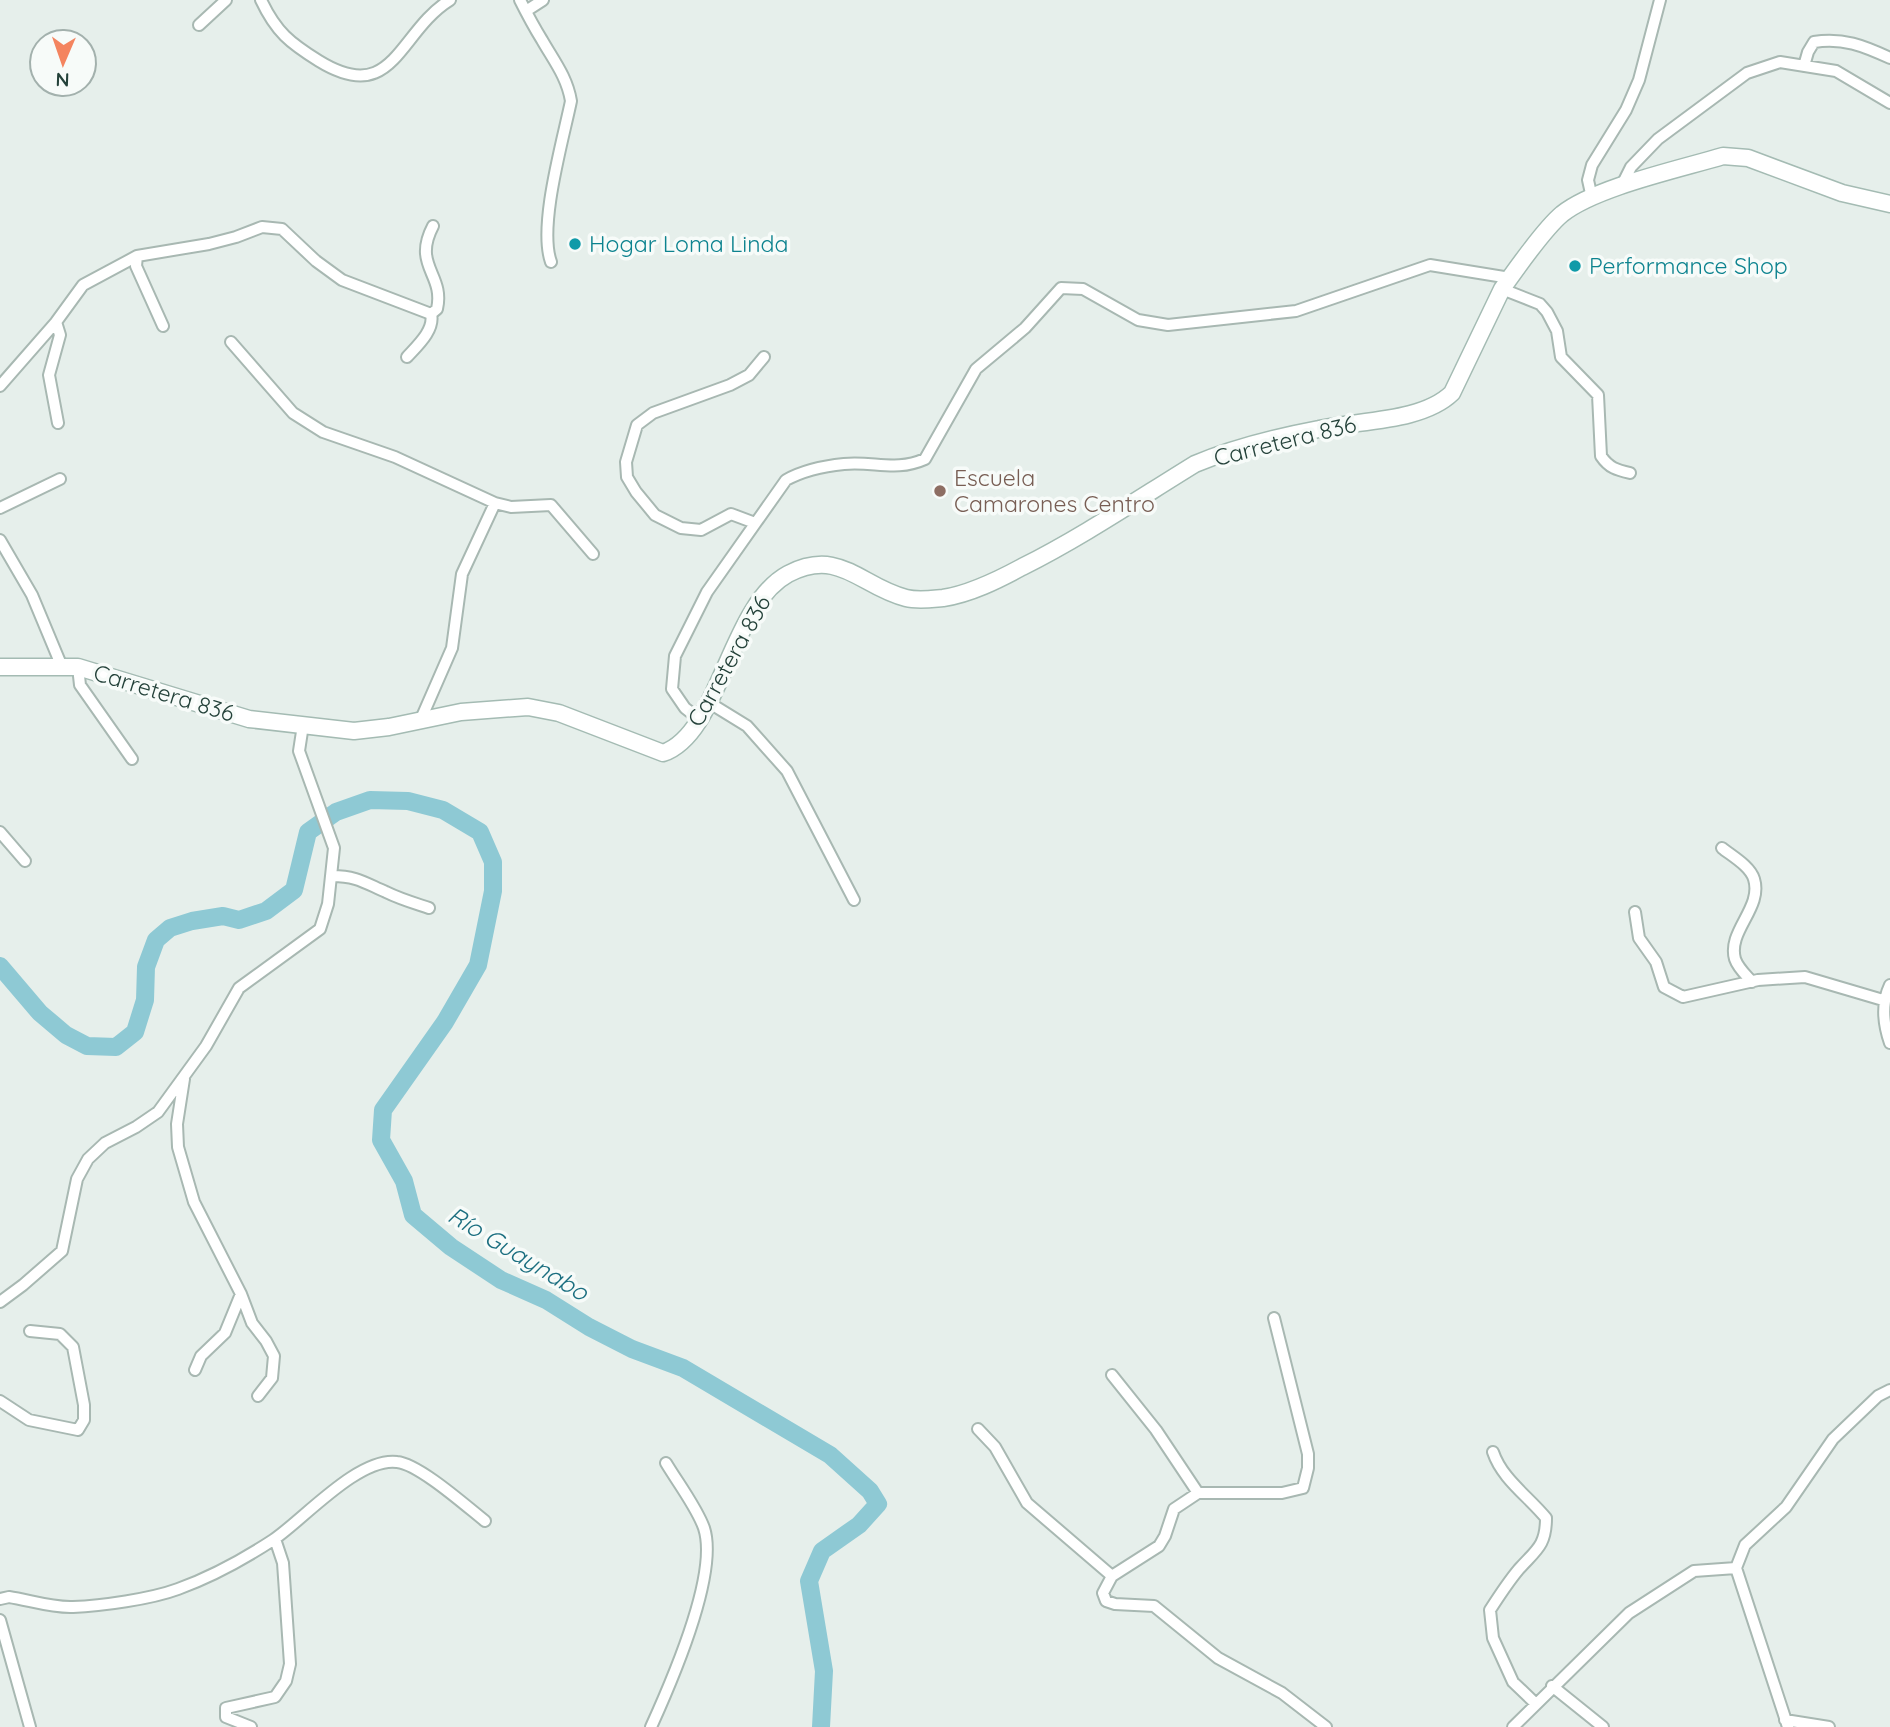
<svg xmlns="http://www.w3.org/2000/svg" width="1890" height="1727" viewBox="0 0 1890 1727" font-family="Quicksand,sans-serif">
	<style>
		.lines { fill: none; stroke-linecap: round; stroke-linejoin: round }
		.river { stroke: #8ec9d4; stroke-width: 18 }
		.street-casing { stroke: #a8b8b2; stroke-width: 14 }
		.secondary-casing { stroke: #a4bbb3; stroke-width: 19 }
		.street { stroke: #fff; stroke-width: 10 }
		.secondary { stroke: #fff; stroke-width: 16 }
		.culture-dot { fill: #0f9aa8; stroke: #f7fbf9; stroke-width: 2.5 }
		.education-dot { fill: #8d6e63; stroke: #f7fbf9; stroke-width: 2.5 }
		.labels { text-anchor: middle; stroke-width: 7; stroke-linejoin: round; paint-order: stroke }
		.culture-label { font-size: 23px; fill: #0d838f; stroke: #f7fbf9; text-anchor: start }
		.street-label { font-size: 23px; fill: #24423a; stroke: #f7fbf9 }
		.education-label { font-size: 23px; fill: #785e54; stroke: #f7fbf9; text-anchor: start }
		.water-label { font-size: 24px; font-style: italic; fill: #1c6f80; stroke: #f7fbf9 }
	</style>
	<rect width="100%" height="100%" fill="#e6efeb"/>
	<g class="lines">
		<path class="river" d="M0,966L40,1013L66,1035L87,1046L116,1047L135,1032L145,1000L146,967L156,940L170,928L192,921L223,916L239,920L266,911L294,890L308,832L336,812L370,800L408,801L443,810L480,832L493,862V891L478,965L445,1022L383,1110L381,1140L404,1181L413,1215L451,1247L501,1280L546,1300L589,1327L632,1349L683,1368L830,1455L870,1491L878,1504L859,1525L822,1551L809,1581L824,1671L821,1727"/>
		<defs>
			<path id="street" d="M261,0C276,32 290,43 319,61C394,107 398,32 450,0
				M520,0C527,14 534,27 542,40C554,61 567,77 571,101C563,140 538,226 551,262
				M526,11L543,0
				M199,25L226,0
				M1804,66L1808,52L1814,42C1842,37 1864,46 1890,58
				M1621,187L1631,167L1658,139L1747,73L1780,62L1836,71L1890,103
				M1592,198L1588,180L1592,165L1626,110L1639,80L1660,0
				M137,256L136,266L163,326
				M1502,289L1540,304L1547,312L1557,331L1561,357L1598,395L1601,456C1609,468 1617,470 1630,473
				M431,314L437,309C445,274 412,266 433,226
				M56,322L60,335L49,375L58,423
				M231,342L293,413L323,432L395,457L495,503L511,507L551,505L593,554
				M0,386L56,322L83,285L137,256L209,244L236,237L262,227L282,229L316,261L342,280L431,314C435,330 417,346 407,357
				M0,508L60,479
				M755,523L731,514L701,530L681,528L655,515L636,492L627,477L626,462L637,425L653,413L730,385L749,375L764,357
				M0,540L32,595L62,667
				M78,667L80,685L132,759
				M708,702L747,726L787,771L854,900
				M421,719L452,648L462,574L495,503
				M699,719L685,708L672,689L675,656L707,592L786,480C804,470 824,466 844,464C874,461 896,472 925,459L976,369L1025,328L1061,288L1083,289L1138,320L1168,325L1296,311L1430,265L1510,278
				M0,832L25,861
				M1722,848C1732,856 1750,866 1754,879C1763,908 1727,931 1735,959C1738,968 1746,975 1752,982
				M332,876C357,876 365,883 386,892C400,899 414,903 429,908
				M1635,912L1639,938L1656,962L1664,987L1683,997L1758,980L1805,977L1883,1000
				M1890,985C1881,1004 1883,1023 1890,1043
				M184,1079L177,1124L178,1147L194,1202L241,1294L252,1323L266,1341L274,1356L272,1378L258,1396
				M0,1302L23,1285L62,1251L77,1179L88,1159L105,1143L136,1127L158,1112L206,1046L239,988L320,929L328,904L334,848L299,751L303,725
				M1274,1318L1308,1454V1468L1303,1488L1282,1493H1198L1174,1509L1165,1536L1159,1546L1112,1576L1103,1593L1106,1601L1115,1604L1154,1606L1218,1658L1282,1693L1326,1727
				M195,1370L201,1356L225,1333L241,1294
				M1112,1375L1156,1430L1198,1493
				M0,1401L29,1420L78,1430L84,1420V1405L73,1347L60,1334L30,1331
				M978,1429L995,1447L1027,1503L1112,1576
				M1493,1452C1502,1479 1528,1496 1546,1518C1546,1546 1536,1550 1519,1569C1508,1582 1499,1596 1490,1610L1493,1638L1513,1682L1536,1704
				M0,1599L9,1597C29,1600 52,1608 73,1607C101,1606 151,1599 178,1589C211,1577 244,1559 273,1540C303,1520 358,1457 397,1462C419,1464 466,1506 485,1521
				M0,1620L30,1727
				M1552,1686L1603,1727
				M1785,1720L1829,1727
				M251,1727L226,1717V1708L275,1697L286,1681L290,1664L283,1563L275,1539
				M651,1727C671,1683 719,1574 704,1528C697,1508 678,1483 666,1463
				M1513,1727L1629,1613L1694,1571L1736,1568
				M1788,1727L1736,1568L1745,1545L1786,1507L1833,1439L1878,1396L1890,1390"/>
			<path id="secondary" d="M0,667H78L249,719L354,731L389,727L461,712L528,707L559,713L663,753C720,734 729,606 788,574C840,547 861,587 906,598C918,601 931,599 943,598C970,594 998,580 1022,567C1082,537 1138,499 1195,464C1235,447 1277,437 1319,429C1360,420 1422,422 1452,393L1502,289C1516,269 1544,229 1562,214C1596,187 1680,169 1723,156L1748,158L1842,193L1890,204"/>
		</defs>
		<use href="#street" class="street-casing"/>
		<use href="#secondary" class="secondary-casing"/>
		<use href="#street" class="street"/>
		<use href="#secondary" class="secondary"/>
	</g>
	<g class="culture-dot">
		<circle cx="575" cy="244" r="7"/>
		<circle cx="1575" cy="266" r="7"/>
	</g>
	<circle class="education-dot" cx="940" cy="491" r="7"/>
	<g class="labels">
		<g class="culture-label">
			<text x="589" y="252">Hogar Loma Linda</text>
			<text x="1589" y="274">Performance Shop</text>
		</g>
		<g class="street-label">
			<text transform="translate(1285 441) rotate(-14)" y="8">Carretera 836</text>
			<text transform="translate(729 661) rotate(-61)" y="8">Carretera 836</text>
			<text transform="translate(164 693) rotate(17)" y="8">Carretera 836</text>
		</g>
		<g class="education-label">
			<text x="954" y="486">Escuela<tspan x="954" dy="26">Camarones Centro</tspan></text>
		</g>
		<g class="water-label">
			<text transform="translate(518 1254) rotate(31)" y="8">Río Guaynabo</text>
		</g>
	</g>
	<g transform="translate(63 63) rotate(182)"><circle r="33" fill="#f7fbf9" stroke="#a3b1ad" stroke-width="2"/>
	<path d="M0-5L12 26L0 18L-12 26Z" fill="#f4845f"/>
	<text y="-10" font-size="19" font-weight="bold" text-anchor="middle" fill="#24423a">N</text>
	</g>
</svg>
